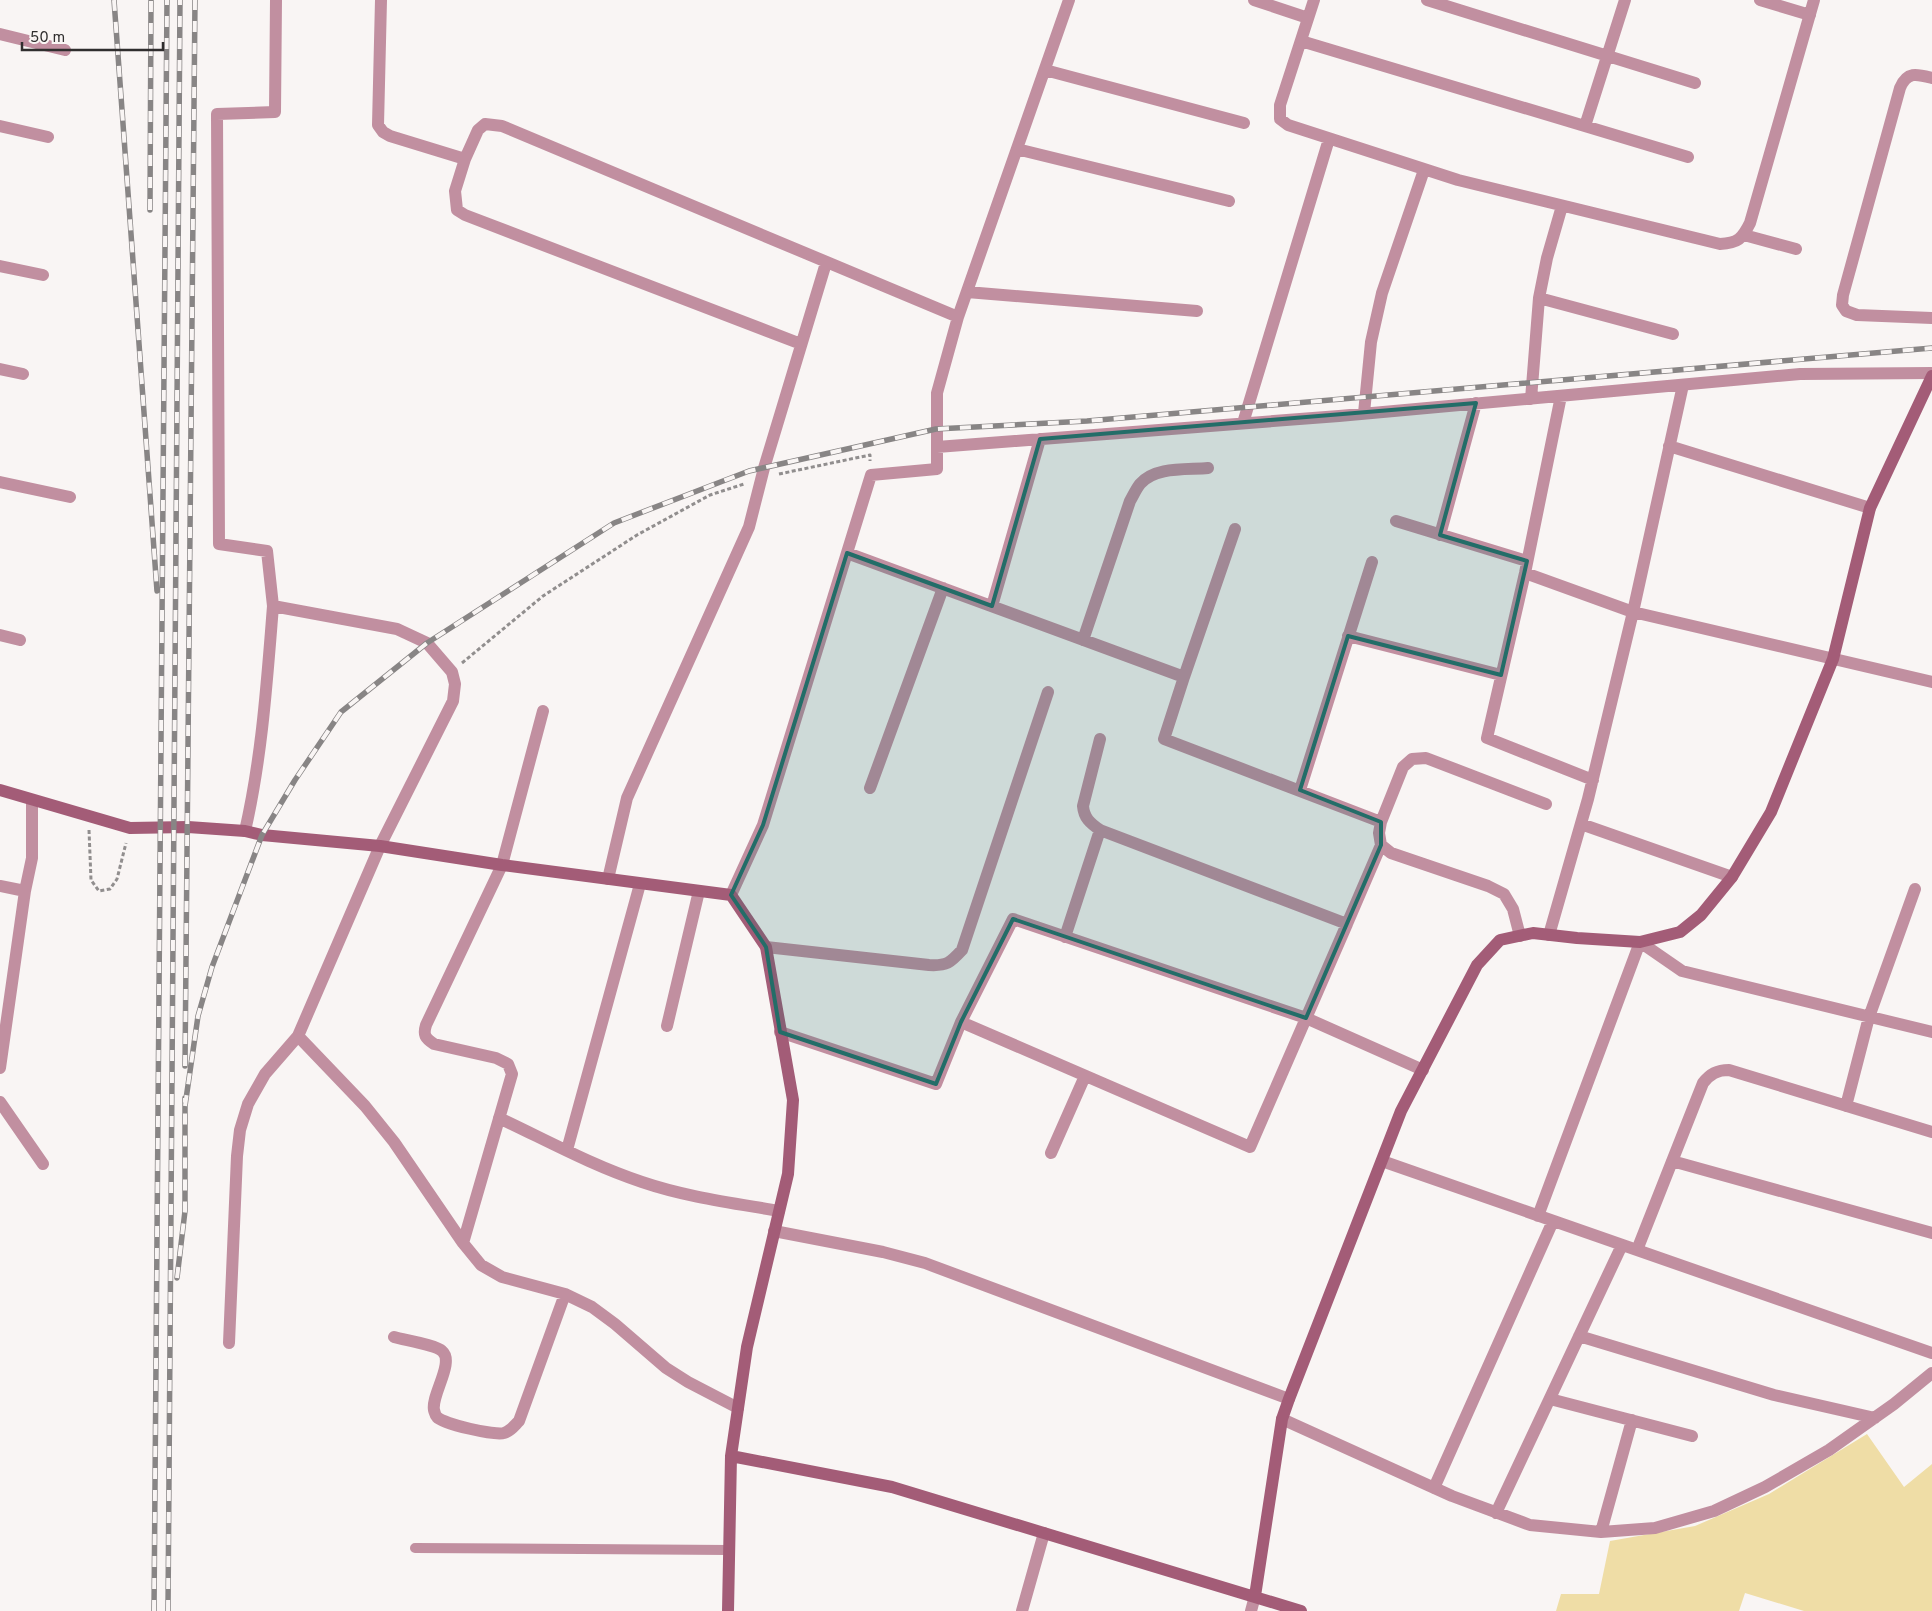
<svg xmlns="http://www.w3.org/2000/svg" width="1932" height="1611" viewBox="0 0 1932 1611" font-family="Overpass,sans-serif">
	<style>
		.green { fill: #efdda6 }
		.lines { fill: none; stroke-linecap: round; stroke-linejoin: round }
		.path { stroke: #918e8e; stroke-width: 3; stroke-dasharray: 4 2.5; stroke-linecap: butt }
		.lane { stroke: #c18fa0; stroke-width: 10 }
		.street { stroke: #c18fa0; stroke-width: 12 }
		.secondary { stroke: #a35c77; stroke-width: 12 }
		.rail-casing { stroke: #888585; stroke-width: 5.5 }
		.rail { stroke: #f9f5f4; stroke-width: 4; stroke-dasharray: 11; stroke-linecap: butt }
		.marked { fill: #236d68; fill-opacity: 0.2; stroke: #236d68; stroke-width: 4; stroke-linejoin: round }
	</style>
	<rect width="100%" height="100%" fill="#f9f5f4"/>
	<path class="green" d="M1867,1434L1904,1487L1932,1464V1611H1804L1745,1593L1739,1611H1556L1561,1594H1599L1610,1541L1695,1526L1769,1494Z"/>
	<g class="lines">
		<path class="path" d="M779,474L870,455V461
			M462,663L543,596L637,535L710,495L744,484
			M89,830L91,880L99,891L110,889L117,879L126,843"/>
		<path class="lane" d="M415,1548L729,1550"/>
		<path class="street" d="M381,0L378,125L383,132L390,136L465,159L455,191L457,210L465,215L801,344
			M1254,0L1308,18
			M1314,0L1280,105V119L1288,125L1458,180L1720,244C1738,243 1742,239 1750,223L1814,0
			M1427,0L1695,83
			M1760,0L1810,15
			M0,34L65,50
			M1301,41L1688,157
			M1045,70L1244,123
			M1932,78C1917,74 1907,71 1900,88L1843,295L1842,305L1846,311L1857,315L1932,318
			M0,126L48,137
			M1585,126L1625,0
			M1017,149L1229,201
			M465,159L478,130L485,124L502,126L958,317
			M1744,235L1796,249
			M0,266L43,275
			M967,292L1197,311
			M1539,298L1673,334
			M0,369L23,374
			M1561,396L1525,573L1487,738L1593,780
			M1531,399L1539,298L1547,258L1562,206
			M1364,413L1371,342L1382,293L1424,170
			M1243,423L1329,139
			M1669,446L1870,508
			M937,447L1339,416L1800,374L1932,373
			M0,482L70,497
			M1396,521L1527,561
			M1440,535L1476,403
			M847,553L1184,677L1164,739L1381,822
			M1525,573L1633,612L1932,682
			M992,606L1040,439
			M0,635L20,640
			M1348,636L1501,675
			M1083,640L1130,501C1133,496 1136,489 1140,484C1155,466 1188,470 1208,468
			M1184,677L1235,529
			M1100,739L1083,806C1084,818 1090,823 1100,830
			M870,788L943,588
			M1300,790L1372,562
			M1581,824L1732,877
			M245,831C262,757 267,681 273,606
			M608,879L627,798L749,527L764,468L826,263
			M0,886L25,891
			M731,895L763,825L871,475L937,469V393L958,317L1069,0
			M1347,924L1381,845
			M1549,935L1588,799L1633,612L1683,385
			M1520,936L1513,909L1504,894L1488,886L1391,853L1381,845L1379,833L1381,822L1403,767L1412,759L1426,758L1546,804
			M766,947L929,965C947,966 950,963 962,950L1048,692
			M961,1022L1013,919L1306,1018L1423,1070
			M667,1026L699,891
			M780,1032L936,1084L961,1022L1250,1147L1347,924L1100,830L1065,937
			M298,1036L365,1106L394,1142L463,1243L481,1265L502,1277L565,1294L592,1307L615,1324L666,1368L688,1382L738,1408
			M0,1068L25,891L32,858V800
			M0,1102L43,1164
			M1846,1106L1869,1017L1915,889
			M499,1118C546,1140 593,1166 642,1182C686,1197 733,1203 779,1211
			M567,1150L640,884
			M1051,1153L1085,1076
			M1382,1161L1932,1353
			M1672,1161L1932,1233
			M1538,1216L1640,942L1682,971L1932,1032
			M774,1231L883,1252L925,1263L1289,1399
			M463,1243L512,1074L508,1064L496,1058L434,1044C425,1038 423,1035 426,1025L502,865L543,711
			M1637,1250L1703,1083C1710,1074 1717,1070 1729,1070L1932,1132
			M1579,1336L1774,1395L1875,1418
			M394,1337C404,1340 436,1345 442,1351C455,1362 431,1395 434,1410C435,1413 435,1415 437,1417C443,1424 496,1436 504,1433C511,1431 514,1426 519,1421L565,1294
			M229,1343L237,1156L240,1130L248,1104L265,1074L298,1036L380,846L453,701L455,684L452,672L427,643L397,629L273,606L267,551L219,544L217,114L275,112L276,0
			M1550,1399L1692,1436
			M1282,1419L1452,1496L1530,1525L1601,1532L1655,1528L1714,1511L1765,1487L1829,1450L1894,1404L1932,1373
			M1434,1488L1553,1221
			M1496,1513L1622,1245
			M1601,1532L1632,1420
			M1022,1611L1044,1533
			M1251,1611L1255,1596"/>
		<path class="secondary" d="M0,790L130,828L188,827L245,831L262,835L380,846L502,865L731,895L766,947L793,1100L788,1174L747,1347L731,1456L728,1611
			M731,1456L892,1487L1301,1611
			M1255,1596L1282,1419L1289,1399L1401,1111L1477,965L1500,940L1533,933L1577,938L1640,942L1680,932L1701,915L1732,877L1771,812L1833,659L1870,508L1932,376"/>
		<defs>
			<path id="rail" d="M114,0L157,591
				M150,210L151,0
				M185,1066L195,0
				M185,1106L198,1016L212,967L262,835L295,780L341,712L427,643L614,523L749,471L936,429L1087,421L1932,348
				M177,1278L185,1211V1098
				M154,1611L167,0
				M168,1611L180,0"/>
		</defs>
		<use href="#rail" class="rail-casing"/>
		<use href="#rail" class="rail"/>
	</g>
	<path class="marked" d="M1476,403L1440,535L1527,561L1501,675L1348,636L1300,790L1381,822V845L1306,1018L1013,919L961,1022L936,1084L780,1032L766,947L731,895L763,825L847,553L992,606L1040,439Z"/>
	<path d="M22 42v8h141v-8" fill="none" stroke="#302e2e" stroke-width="2.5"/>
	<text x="30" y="42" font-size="15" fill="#302e2e" stroke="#f9f5f4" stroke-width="4" paint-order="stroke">50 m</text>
</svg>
